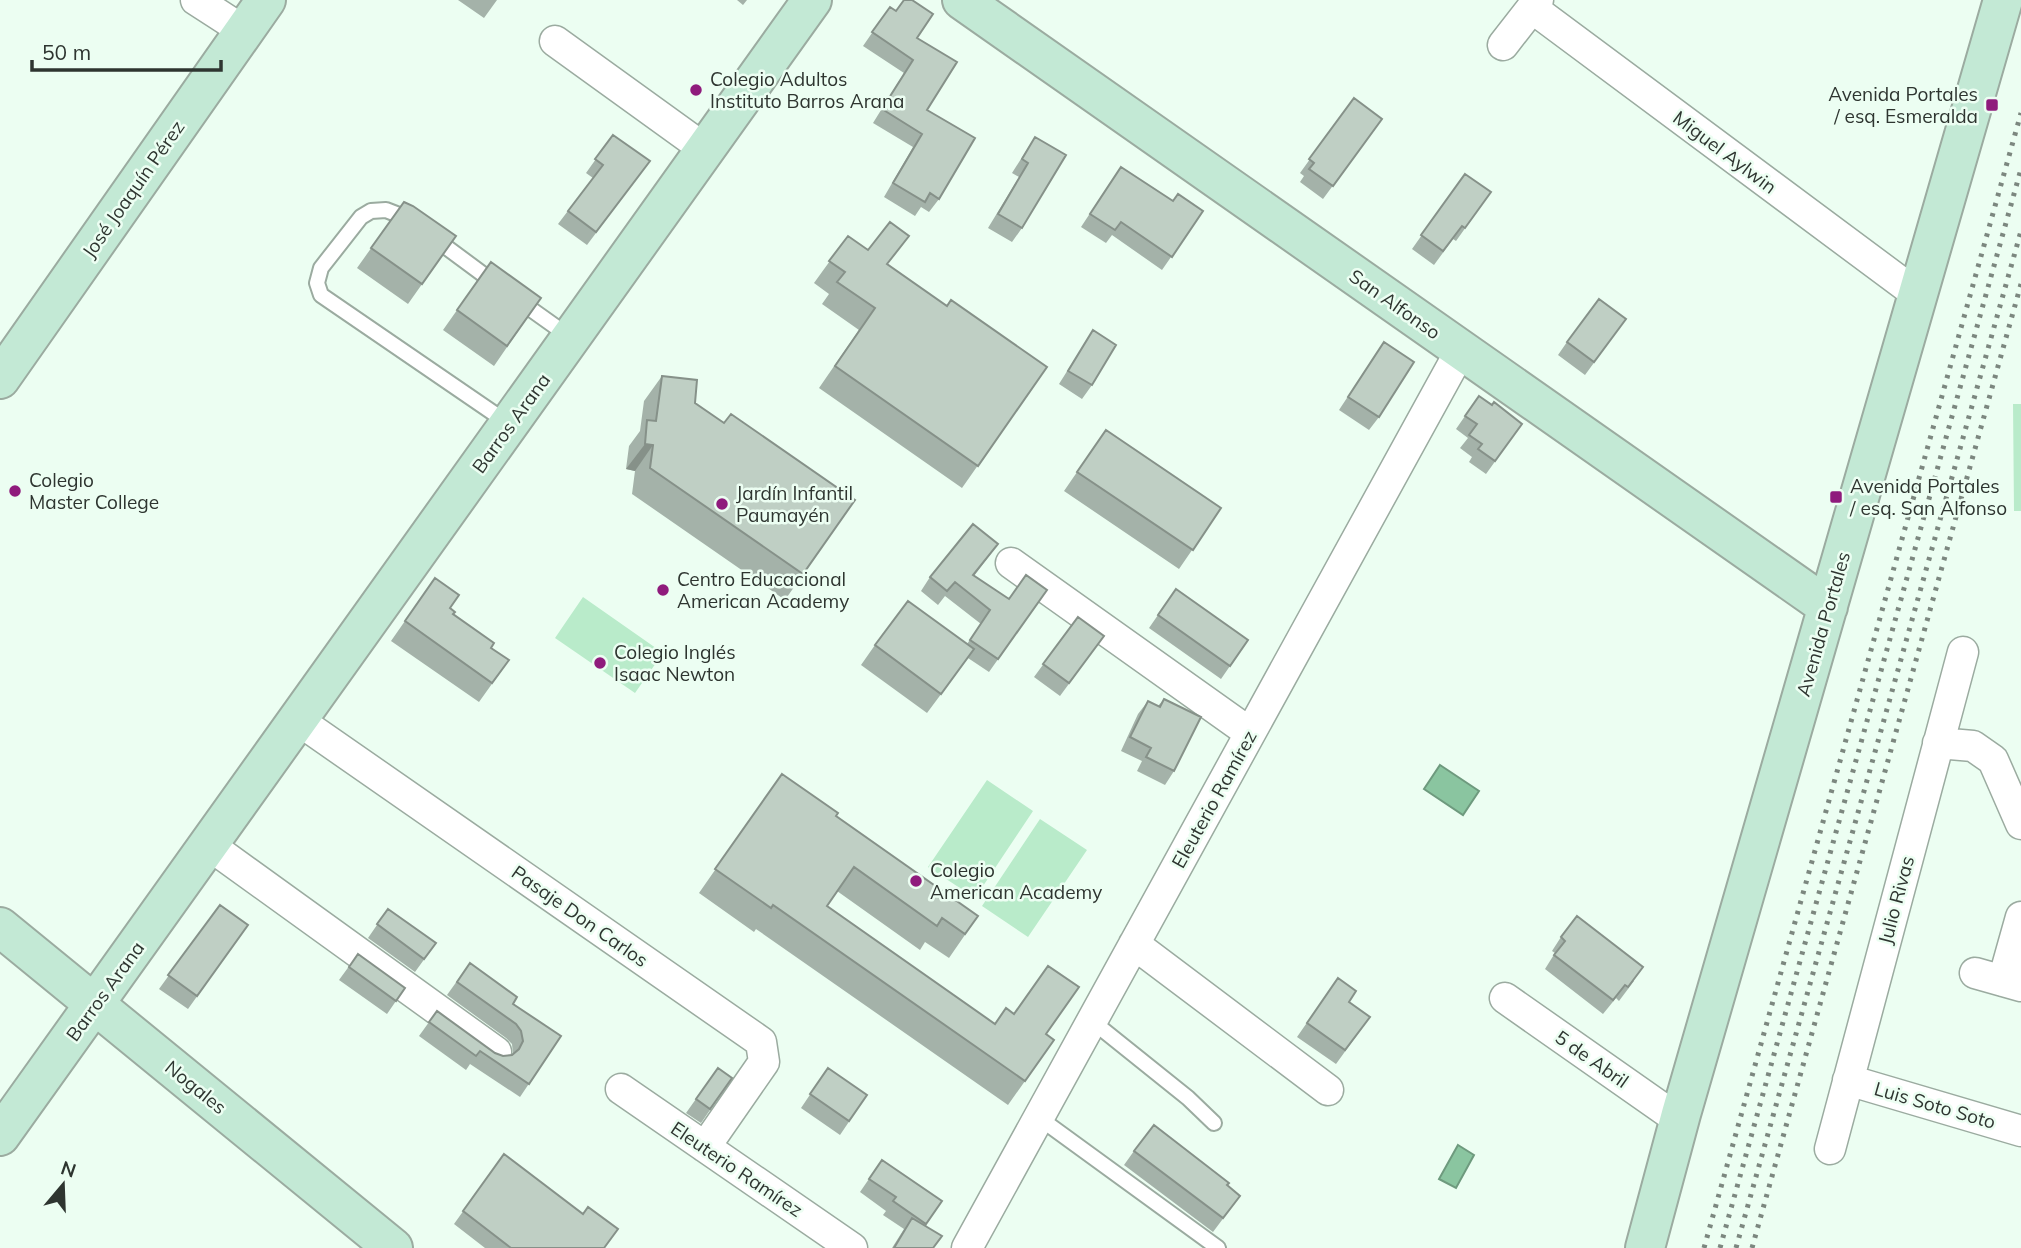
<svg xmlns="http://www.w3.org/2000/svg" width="2021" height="1248" viewBox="0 0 2021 1248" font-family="Mulish,sans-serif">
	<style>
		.green { fill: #b9ebca }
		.water { fill: #8ac5a0; stroke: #6e9a7e; stroke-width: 2 }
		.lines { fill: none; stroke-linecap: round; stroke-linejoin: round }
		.lane-casing { stroke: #9baba0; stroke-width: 18 }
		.street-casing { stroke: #9baba0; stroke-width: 33 }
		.secondary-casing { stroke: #9baba0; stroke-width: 42 }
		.lane { stroke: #fff; stroke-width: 14 }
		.street { stroke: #fff; stroke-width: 30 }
		.secondary { stroke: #c3e9d5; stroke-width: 38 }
		.rail { stroke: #7c877f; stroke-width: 5; stroke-dasharray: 3.5 7; stroke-linecap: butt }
		.wall { fill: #a4b2a9 }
		.shaded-wall { fill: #869189 }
		.building { fill: #bfcfc4; stroke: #869189; stroke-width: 2 }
		.poi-dot { fill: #8f1b7c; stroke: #ecfef2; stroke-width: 2.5 }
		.labels { text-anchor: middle; stroke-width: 5; stroke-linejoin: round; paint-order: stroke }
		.poi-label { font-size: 19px; fill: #2e3530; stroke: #ecfef2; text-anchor: start }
		.street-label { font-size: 19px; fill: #2e3530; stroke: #ecfef2 }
	</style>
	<rect width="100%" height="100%" fill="#ecfef2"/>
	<path class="green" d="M2013,404H2021V511H2014Z
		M583,597L663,653L635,693L555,638Z
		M987,780L1033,811L975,898L928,867Z
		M1040,819L1087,850L1028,937L982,906Z"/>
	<path class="water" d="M1440,765L1479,791L1463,815L1424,789Z
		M1458,1145L1474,1155L1456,1188L1439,1179Z"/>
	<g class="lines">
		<defs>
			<path id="lane" d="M411,222L404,217L386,210L371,211L361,217L321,268L317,283L321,295L508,423
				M434,238L496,284
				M518,300L570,337
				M1092,1021L1188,1098L1214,1123
				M1038,1117L1218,1248"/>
			<path id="street" d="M196,0L244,31
				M1532,8L1918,295
				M555,41L706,150
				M1503,45L1538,0
				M1011,563L1250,733
				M298,720L761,1042L764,1062L705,1147
				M1938,743L1973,746L1993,760L2021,824
				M209,845L496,1052
				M1134,944L1328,1090
				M1975,973L2021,986
				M2003,981L2021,917
				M1505,998L1679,1120
				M1848,1080L2021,1131
				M621,1089L852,1248
				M1830,1149L1963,652
				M967,1248L1461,350"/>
			<path id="secondary" d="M962,0L1828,607
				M0,379L266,0
				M0,927L393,1248
				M0,1136L812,0
				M1645,1248L1681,1114L2003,0"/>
		</defs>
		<use href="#lane" class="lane-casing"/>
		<use href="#street" class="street-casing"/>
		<use href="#secondary" class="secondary-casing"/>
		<use href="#lane" class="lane"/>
		<use href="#street" class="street"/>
		<use href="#secondary" class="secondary"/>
		<path class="rail" d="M1704,1248L2021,113
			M1720,1248L2021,169
			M1736,1248L2021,231
			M1752,1248L2021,284"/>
	</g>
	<path class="wall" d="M458,0H497L484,18Z
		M737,0H747L743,5Z
		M890,7L917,38L939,199L929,212L921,207L915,216L884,197L913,147L873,123L904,73L863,46Z
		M1354,98L1382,119L1323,199L1300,182L1304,176L1300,173Z
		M613,135L650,161L587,245L558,224L593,178L586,173Z
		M1035,137L1022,228L1012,242L988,228L1019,177L1012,173Z
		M1465,174L1491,192L1456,241L1453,239L1434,265L1412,249Z
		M1112,180L1203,211L1162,270L1112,235L1106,243L1081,227Z
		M404,202L456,236L408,304L357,268Z
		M848,236L947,306L1047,367L962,488L819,388L859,330L822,304L829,294L814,283Z
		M491,262L541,298L494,366L443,330Z
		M1626,319L1585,375L1558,355L1567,342Z
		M1093,330L1092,385L1082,399L1059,384Z
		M1384,342L1379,417L1369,430L1339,410Z
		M662,376L695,403L724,423L855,500L785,600L632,494L635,471L626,469L629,446L640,431L644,401Z
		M1479,396L1522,424L1486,474L1469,462L1472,457L1460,448L1468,438L1456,429Z
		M1106,430L1221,508L1179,569L1064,491Z
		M998,544L974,576L1009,599L1047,590L989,672L968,658L927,713L861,665L875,645L967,644L981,624L945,596L938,605L921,591L930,577Z
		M435,578L453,614L491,648L509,660L479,702L391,641Z
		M1176,589L1248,640L1221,679L1149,628Z
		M1078,617L1104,636L1060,696L1034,677Z
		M1164,699L1174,771L1165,785L1137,771L1142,761L1121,751L1138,714L1148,701L1158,706Z
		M782,774L836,816L978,916L949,958L925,942L920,950L837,891L827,906L995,1024L1046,1034L1054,1040L1008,1105L756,929L754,932L699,893Z
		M220,905L248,925L188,1009L159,989Z
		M388,909L436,943L415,972L368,938Z
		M1561,937L1634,981L1619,1001L1616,998L1603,1014L1545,969L1555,953L1552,951Z
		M358,954L405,988L387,1014L339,980Z
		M470,963L513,1004L561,1036L520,1097L470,1064L466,1070L419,1036L437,1011L495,1053L503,1056L513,1054L512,1044L506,1038L447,995Z
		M1338,978L1349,1002L1370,1017L1336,1064L1297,1037Z
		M718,1068L732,1078L701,1123L686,1113Z
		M828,1068L867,1095L840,1135L801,1108Z
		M1134,1151L1227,1185L1240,1196L1213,1232L1124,1165Z
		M504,1154L605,1248H485L454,1224Z
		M882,1160L942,1201L924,1226L933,1248H892L904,1229L883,1215L886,1211L860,1192Z"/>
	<path class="shaded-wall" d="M645,444L653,445L635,471L626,469Z"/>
	<path class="building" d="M904,0H912L933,14L917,38L957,62L927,110L975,138L939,199L930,193L925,202L893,183L922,134L882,109L913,60L872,32L890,7L896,11Z
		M1354,98L1382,119L1333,186L1309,169L1314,163L1309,159Z
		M613,135L650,161L596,232L568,211L603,165L595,159Z
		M1035,137L1066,155L1022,228L998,214L1028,163L1022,159Z
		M1121,167L1173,201L1178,194L1203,211L1172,257L1121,222L1115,230L1090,214Z
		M1465,174L1491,192L1465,228L1462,226L1443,251L1421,235Z
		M404,202L413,206L456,236L422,284L371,248Z
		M890,222L909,236L887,264L947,306L951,300L1047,367L978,466L835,366L875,308L837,282L845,272L829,261L848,236L868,250Z
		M491,262L541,298L507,346L457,310Z
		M1599,299L1626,319L1594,362L1567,342Z
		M1093,330L1116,345L1092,385L1068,371Z
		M1384,342L1414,362L1379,417L1348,397Z
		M662,376L697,380L695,403L724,423L731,414L855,500L803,574L650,468L653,445L645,444L647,420L656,421Z
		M1479,396L1492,405L1494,402L1522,424L1495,461L1478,449L1482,444L1469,435L1477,424L1465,416Z
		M1106,430L1221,508L1193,550L1077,472Z
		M973,524L998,544L973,575L1009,599L1026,575L1047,590L998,659L970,640L990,610L955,582L947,591L930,577Z
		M435,578L459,595L450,608L455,612L453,614L494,643L491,648L509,660L492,683L405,621Z
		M1176,589L1248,640L1230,666L1158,615Z
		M908,601L974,649L941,694L875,645Z
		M1078,617L1104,636L1069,683L1043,664Z
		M1164,699L1201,717L1174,771L1146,757L1151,748L1130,737L1148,701L1160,707Z
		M782,774L838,813L836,816L978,916L965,934L942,918L937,926L854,867L827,906L995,1024L1006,1008L1014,1014L1048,966L1079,987L1046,1034L1054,1040L1025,1081L773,905L771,908L715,869Z
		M220,905L248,925L197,996L168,975Z
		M388,909L436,943L424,959L377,924Z
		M1577,916L1643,967L1628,987L1625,985L1613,1000L1554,955L1565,941L1561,937Z
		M358,954L405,988L396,1001L349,967Z
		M470,963L517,997L513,1004L561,1036L529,1084L480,1051L476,1056L429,1022L437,1011L495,1053L503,1056L512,1055L519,1049L523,1041L521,1031L516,1024L457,982Z
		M1338,978L1356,991L1349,1002L1370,1017L1345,1050L1307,1023Z
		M718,1068L732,1078L710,1109L696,1099Z
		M828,1068L867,1095L849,1121L810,1094Z
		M1154,1125L1229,1183L1227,1185L1240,1196L1223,1218L1134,1151Z
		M504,1154L583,1214L588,1207L618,1229L604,1248H511L463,1211Z
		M882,1160L942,1201L926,1224L893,1201L896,1197L869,1179Z
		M912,1218L942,1236L933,1248H894Z"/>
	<g class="poi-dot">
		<circle cx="696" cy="90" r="7"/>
		<rect x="1985" y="98" width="14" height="14" rx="3.5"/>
		<circle cx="15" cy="491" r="7"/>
		<rect x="1829" y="490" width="14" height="14" rx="3.5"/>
		<circle cx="722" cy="504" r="7"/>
		<circle cx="663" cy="590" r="7"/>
		<circle cx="600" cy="663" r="7"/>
		<circle cx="916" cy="881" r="7"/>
	</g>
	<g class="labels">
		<g class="poi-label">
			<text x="710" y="86">Colegio Adultos<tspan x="710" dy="22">Instituto Barros Arana</tspan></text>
			<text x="1978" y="101" text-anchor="end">Avenida Portales<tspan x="1978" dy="22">/ esq. Esmeralda</tspan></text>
			<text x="29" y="487">Colegio<tspan x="29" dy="22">Master College</tspan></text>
			<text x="1850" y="493">Avenida Portales<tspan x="1850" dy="22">/ esq. San Alfonso</tspan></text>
			<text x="736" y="500">Jardín Infantil<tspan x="736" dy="22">Paumayén</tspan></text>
			<text x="677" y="586">Centro Educacional<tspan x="677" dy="22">American Academy</tspan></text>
			<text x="614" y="659">Colegio Inglés<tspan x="614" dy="22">Isaac Newton</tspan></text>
			<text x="930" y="877">Colegio<tspan x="930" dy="22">American Academy</tspan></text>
		</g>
		<g class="street-label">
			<text transform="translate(1725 152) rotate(37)" y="7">Miguel Aylwin</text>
			<text transform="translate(133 189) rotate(-55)" y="7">José Joaquín Pérez</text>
			<text transform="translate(1395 304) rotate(35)" y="7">San Alfonso</text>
			<text transform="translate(511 423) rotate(-54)" y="7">Barros Arana</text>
			<text transform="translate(1823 624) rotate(-74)" y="7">Avenida Portales</text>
			<text transform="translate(1214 799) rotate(-61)" y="7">Eleuterio Ramírez</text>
			<text transform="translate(1896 900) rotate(-75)" y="7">Julio Rivas</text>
			<text transform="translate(580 916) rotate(35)" y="7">Pasaje Don Carlos</text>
			<text transform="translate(105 991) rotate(-54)" y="7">Barros Arana</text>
			<text transform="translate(1592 1059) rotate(35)" y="7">5 de Abril</text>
			<text transform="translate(196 1087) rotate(39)" y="7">Nogales</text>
			<text transform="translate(1935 1105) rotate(16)" y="7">Luis Soto Soto</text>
			<text transform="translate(737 1169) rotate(34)" y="7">Eleuterio Ramírez</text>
		</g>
	</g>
	<g transform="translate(63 1185) rotate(19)" stroke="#ecfef2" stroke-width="5" paint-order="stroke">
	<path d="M0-5L12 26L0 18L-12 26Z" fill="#2e3530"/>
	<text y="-10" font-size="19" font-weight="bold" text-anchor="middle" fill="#2e3530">N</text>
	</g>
	<path d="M32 60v10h189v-10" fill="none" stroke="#2e3530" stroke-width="3.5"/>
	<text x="42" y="60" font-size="21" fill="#2e3530" stroke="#ecfef2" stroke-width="5" paint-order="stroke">50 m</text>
</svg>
